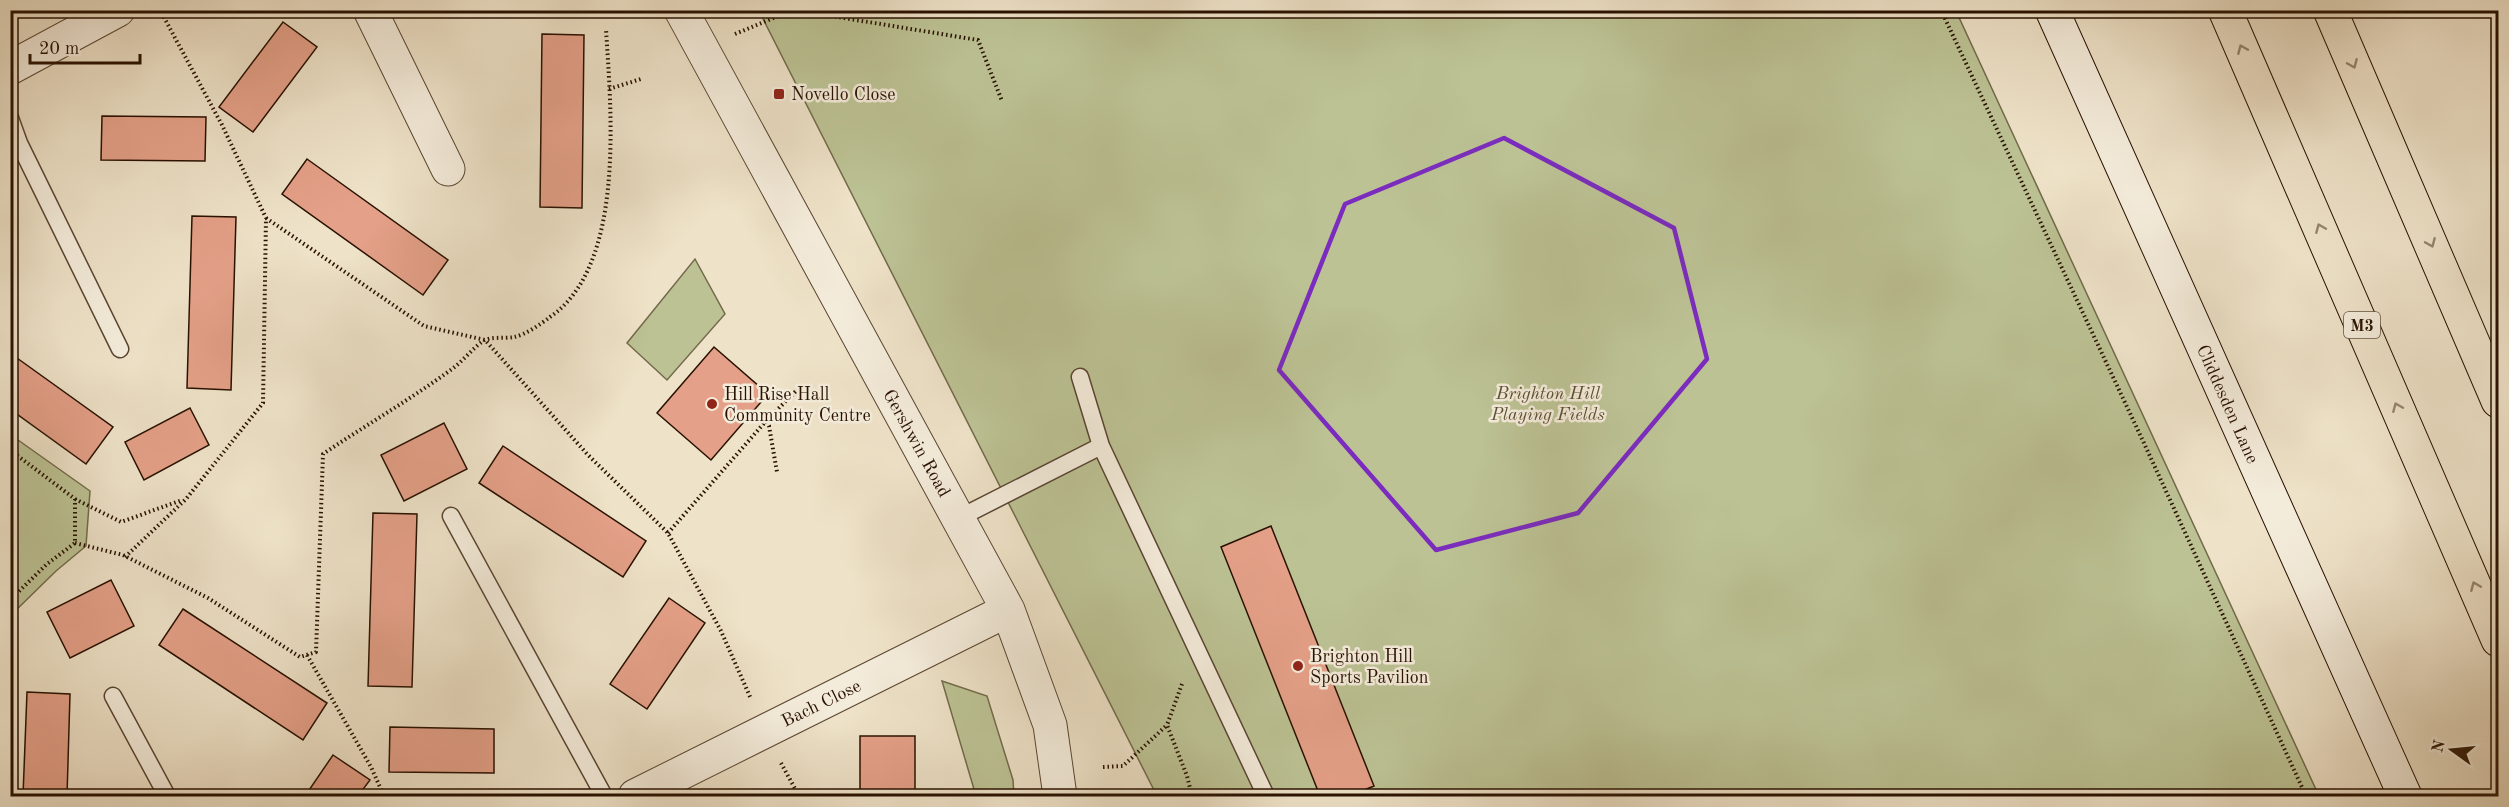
<svg xmlns="http://www.w3.org/2000/svg" width="2509" height="807" viewBox="0 0 2509 807" font-family="'Old Standard TT',serif">
	<style>
		.green { fill: #bcc294; stroke: #726a4a; stroke-width: 1.5 }
		.building { fill: #e4a088; stroke: #281100; stroke-width: 1.5 }
		.lines { fill: none; stroke-linecap: round; stroke-linejoin: round }
		.lane-casing { stroke: #5a4532; stroke-width: 19 }
		.street-casing { stroke: #5a4532; stroke-width: 35 }
		.secondary-casing { stroke: #281100; stroke-width: 35 }
		.highway-casing { stroke: #281100; stroke-width: 35 }
		.path { stroke: #281100; stroke-width: 4; stroke-dasharray: 1.5 3; stroke-linecap: butt }
		.lane { stroke: #f4ecdb; stroke-width: 16 }
		.street { stroke: #f4ecdb; stroke-width: 33 }
		.secondary { stroke: #f4ecdb; stroke-width: 33 }
		.highway { stroke: #eee2c8; stroke-width: 33 }
		.oneway { stroke: #95846e }
		.marked { fill: none; stroke: #7b2cbf; stroke-width: 4.5; stroke-linejoin: round }
		.poi-dot { fill: #8f2418; stroke: #f4ecdb; stroke-width: 2 }
		.labels { text-anchor: middle; stroke-width: 5; stroke-linejoin: round; paint-order: stroke }
		.shield { fill: #f4ecdb; stroke: #655342; stroke-width: 1.5 }
		.shield-label { font-size: 16px; font-weight: bold; fill: #281100 }
		.poi-label { font-size: 18px; fill: #281100; stroke: #f4ecdb; text-anchor: start }
		.park-label { font-size: 18px; font-style: italic; fill: #5c4f34; stroke: #f4ecdb }
		.street-label { font-size: 18px; fill: #281100; stroke: #f4ecdb }
	</style>
	<rect width="100%" height="100%" fill="#eee2c8"/>
	<filter id="stains"><feTurbulence type="fractalNoise" baseFrequency=".00333" numOctaves="4"/><feColorMatrix values="0 0 0 0 .2 0 0 0 0 .09 0 0 0 0 .02 0 0 0 .5 -.17"/></filter>
	<radialGradient id="worn" r=".72"><stop offset=".6" stop-color="#630" stop-opacity="0"/><stop offset="1" stop-color="#630" stop-opacity=".3"/></radialGradient>
	<path class="green" d="M759,11H1956L2319,796H1157Z
		M695,259L725,314L667,380L627,343Z
		M11,435L90,491L86,546L56,571L11,615Z
		M942,681L987,696L1013,780L1014,796H976Z"/>
	<path class="building" d="M283,22L317,47L253,132L219,107Z
		M542,34L584,35L582,208L540,207Z
		M102,116L206,117L205,161L101,160Z
		M307,159L448,260L423,295L282,194Z
		M192,216L236,217L231,390L187,388Z
		M714,347L768,394L711,460L657,413Z
		M10,353L113,427L86,464L10,409Z
		M190,408L209,445L144,480L125,442Z
		M444,423L467,469L404,501L381,455Z
		M503,446L646,541L623,577L479,483Z
		M373,513L417,514L412,687L368,686Z
		M1271,526L1374,786L1349,796H1320L1221,547Z
		M111,580L134,626L70,658L47,612Z
		M669,598L705,623L647,709L610,684Z
		M183,609L327,703L303,740L159,645Z
		M27,692L70,694L67,796H23Z
		M390,727L494,729V773L389,772Z
		M860,736H915V796H860Z
		M333,755L370,780L358,796H305Z"/>
	<g class="lines">
		<defs>
			<path id="lane" d="M10,118L19,143L120,349
				M1080,377L1101,446L1266,796
				M451,516L604,796
				M959,518L1101,446
				M113,696L167,796"/>
			<path id="street" d="M370,10L448,169
				M681,10L1008,610L1050,725L1060,796
				M10,68L118,10
				M635,796L1008,610"/>
			<path id="secondary" d="M2052,10L2405,796"/>
			<path id="highway" d="M2225,10L2498,640
				M2330,10L2498,401"/>
		</defs>
		<use href="#lane" class="lane-casing"/>
		<use href="#street" class="street-casing"/>
		<use href="#secondary" class="secondary-casing"/>
		<use href="#highway" class="highway-casing"/>
		<path class="path" d="M795,10L978,40L1002,101
			M1941,10L2143,441L2306,796
			M735,34L793,10
			M609,89L641,79
			M266,218L424,326L485,340L588,455L668,533L721,631L751,699
			M750,415L766,421L769,426L777,472
			M10,450L75,499V543L47,564L10,600
			M75,499L121,522L182,500
			M668,533L766,421L798,389
			M75,543L123,555L208,598L300,657L316,652L323,454C366,425 411,399 452,369C463,361 472,349 483,341C491,336 505,339 514,337C525,335 541,324 550,317C626,265 611,111 606,29
			M125,557L186,499L263,403L266,218L222,125L160,10
			M307,655L371,767L384,796
			M1182,684L1167,725L1187,776L1192,796
			M781,763L799,796
			M1103,767L1123,766L1167,725"/>
		<use href="#lane" class="lane"/>
		<use href="#street" class="street"/>
		<use href="#secondary" class="secondary"/>
		<use href="#highway" class="highway"/>
	</g>
	<defs><path id="oneway-chevron" d="M-2-3.5L2.5 0L-2 3.5" fill="none" stroke-width="1.6" stroke-linecap="round" stroke-linejoin="round" transform="scale(1.5)"/></defs>
	<g class="oneway">
		<use href="#oneway-chevron" transform="translate(2242 49) rotate(-113)"/>
		<use href="#oneway-chevron" transform="translate(2353 64) rotate(67)"/>
		<use href="#oneway-chevron" transform="translate(2320 228) rotate(-113)"/>
		<use href="#oneway-chevron" transform="translate(2431 243) rotate(67)"/>
		<use href="#oneway-chevron" transform="translate(2397 407) rotate(-113)"/>
		<use href="#oneway-chevron" transform="translate(2475 586) rotate(-113)"/>
	</g>
	<path class="marked" d="M1504,138L1674,228L1707,359L1578,513L1436,550L1279,370L1345,204Z"/>
	<g class="poi-dot">
		<rect x="773" y="88" width="12" height="12" rx="3"/>
		<circle cx="712" cy="404" r="6"/>
		<circle cx="1298" cy="666" r="6"/>
	</g>
	<g class="labels">
		<rect class="shield" x="2344" y="312" width="36" height="26" rx="4.5"/>
		<g class="shield-label">
			<text x="2362" y="331">M3</text>
		</g>
		<g class="poi-label">
			<text x="791" y="100">Novello Close</text>
			<text x="724" y="400">Hill Rise Hall<tspan x="724" dy="21">Community Centre</tspan></text>
			<text x="1310" y="662">Brighton Hill<tspan x="1310" dy="21">Sports Pavilion</tspan></text>
		</g>
		<g class="park-label">
			<text x="1548" y="399">Brighton Hill<tspan x="1548" dy="21">Playing Fields</tspan></text>
		</g>
		<g class="street-label">
			<text transform="translate(2228 404) rotate(66)" y="6">Cliddesden Lane</text>
			<text transform="translate(917 443) rotate(61)" y="6">Gershwin Road</text>
			<text transform="translate(821 703) rotate(-26)" y="6">Bach Close</text>
		</g>
	</g>
	<rect width="2509" height="807" fill="none" stroke="#eee2c8" stroke-width="36"/>
	<rect x="12" y="12" width="2485" height="783" fill="none" stroke="#281100" stroke-width="3"/>
	<rect x="18" y="18" width="2473" height="771" fill="none" stroke="#281100" stroke-width="1.5"/>
	<g transform="translate(2452 750) rotate(285)" stroke="#f4ecdb" stroke-width="4.5" paint-order="stroke">
	<path d="M0-4.5L10 22L0 15L-10 22Z" fill="#281100"/>
	<text y="-9" font-size="16" font-weight="bold" text-anchor="middle" fill="#281100">N</text>
	</g>
	<path d="M30 54v9h110v-9" fill="none" stroke="#281100" stroke-width="3"/>
	<text x="39" y="54" font-size="18" fill="#281100" stroke="#f4ecdb" stroke-width="4.5" paint-order="stroke">20 m</text>
	<rect width="100%" height="100%" filter="url(#stains)"/>
	<rect width="100%" height="100%" fill="url(#worn)"/>
</svg>
